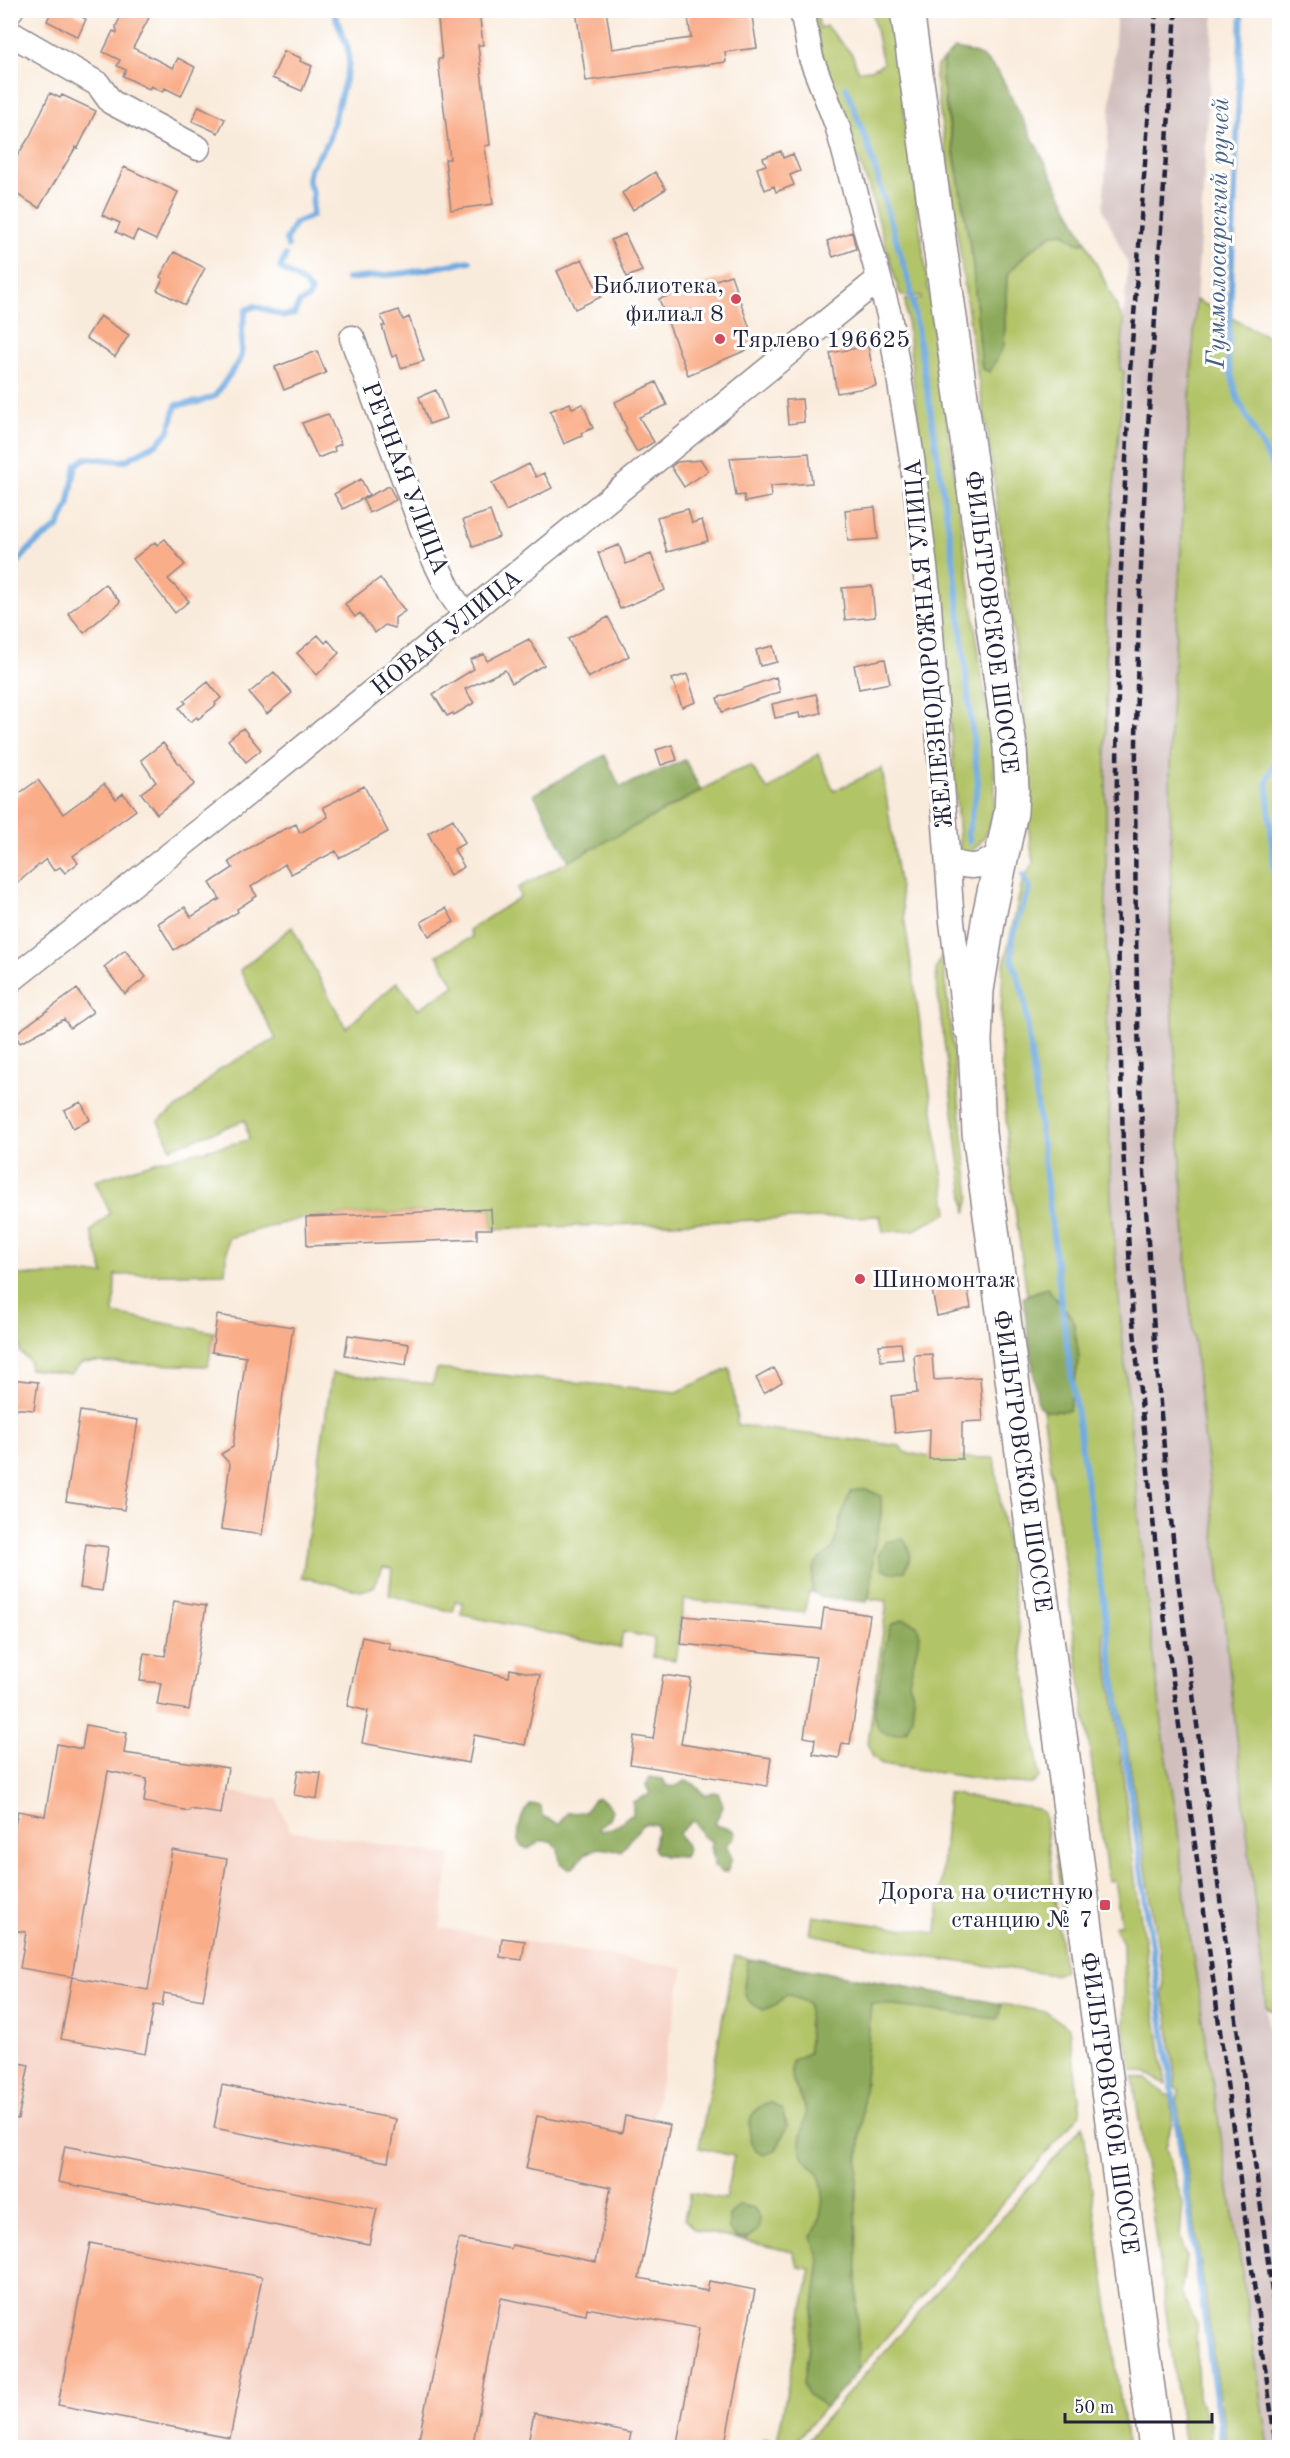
<svg xmlns="http://www.w3.org/2000/svg" width="1290" height="2458" viewBox="0 0 1290 2458" font-family="'Old Standard TT',serif">
	<style>
		.built { fill: #f6d2c4 }
		.industrial { fill: #d1bfbe }
		.green { fill: #b2c467; stroke: #6a7351; stroke-width: 1.5 }
		.forest { fill: #8daa5c; stroke: #58664c; stroke-width: 1.5 }
		.lines { fill: none; stroke-linecap: round; stroke-linejoin: round }
		.stream { stroke: #70aae0; stroke-width: 6 }
		.building { fill: #f9ad89 }
		.minor-casing { stroke: #8e868b; stroke-width: 27 }
		.secondary-casing { stroke: #8e868b; stroke-width: 36 }
		.minor { stroke: #fff; stroke-width: 24 }
		.secondary { stroke: #fff; stroke-width: 33 }
		.rail { stroke: #22223b; stroke-width: 4.5; stroke-dasharray: 9 4.5; stroke-linecap: butt }
		.poi-dot { fill: #d1495b; stroke: #fff; stroke-width: 2 }
		.labels { text-anchor: middle; stroke-width: 6; stroke-linejoin: round; paint-order: stroke }
		.poi-label { font-size: 24px; fill: #22223b; stroke: #fff; text-anchor: end }
		.street-label { font-size: 24px; fill: #22223b; stroke: #fff }
		.water-label { font-size: 26px; font-style: italic; fill: #455f85; stroke: #fff }
	</style>
	<rect width="100%" height="100%" fill="#fff"/>
	<filter id="ink" filterUnits="userSpaceOnUse"><feTurbulence type="fractalNoise" baseFrequency=".0167" numOctaves="2"/><feDisplacementMap in="SourceGraphic" scale="12" xChannelSelector="R" yChannelSelector="G"/><feConvolveMatrix kernelMatrix="1 2 1 2 8 2 1 2 1" color-interpolation-filters="sRGB"/></filter>
	<filter id="wash" filterUnits="userSpaceOnUse"><feTurbulence type="fractalNoise" baseFrequency=".008" numOctaves="4" result="noise"/><feDisplacementMap in="SourceGraphic" scale="24" xChannelSelector="R" yChannelSelector="G"/><feGaussianBlur stdDeviation="1.35" result="paint"/><feColorMatrix in="noise" values="0 0 0 0 0 0 0 0 0 0 0 0 0 0 0 0 0 1.4 0 .05"/><feComposite in="paint" operator="in"/></filter>
	<g filter="url(#wash)">
		<rect width="100%" height="100%" fill="#f9ebdb"/>
		<path class="built" d="M86,1725L127,1733L124,1756L138,1759L151,1757L228,1768L225,1791L277,1799L289,1830L451,1855L440,1928L684,1968L653,2121L670,2125L639,2278L706,2291L709,2281L755,2290L724,2447L11,2448V1850L18,1811L45,1816L57,1744L82,1749Z
			M1271,2011L1279,2012V2072Z"/>
		<path class="industrial" d="M1117,11H1214L1170,729L1171,981L1187,1277L1266,2007L1279,2108V2447H1240L1176,1811L1165,1747L1145,1582L1117,1278L1111,1195L1106,971V583L1124,371L1120,370L1128,264L1103,209Z"/>
		<path class="green" d="M872,11H890L993,755C996,787 1000,837 966,854L960,852L945,653L918,427L905,300L921,299V296H902L899,291L869,188L824,64L812,15L817,16L820,28L826,26L852,54L858,71L870,70L883,64Z
			M943,60L944,98L972,257L982,369L1004,345L1007,275L1026,254L1052,234L1064,233L1077,243L1086,242L1124,322L1120,370L1124,371L1106,583V971L1111,1195L1117,1278L1145,1582L1165,1747L1176,1812L1187,1917L1269,2447H1227L1177,2101L1180,2089L1176,2087L1168,2017L1163,1995L1164,1984L1109,1630L1103,1633L1117,1724L1135,1879L1166,2085L1147,2073L1132,2070L1125,2034L1123,1943L1114,1926L1121,1924L1114,1880L1108,1881L1043,1410H1069L1079,1358L1073,1318L1047,1288L1027,1295L1010,1173L1000,1038L1003,969L1022,883L1033,863L1027,815L1029,799L1025,721L989,442L976,367L935,76L937,66Z
			M1196,300L1280,343L1279,2012L1271,2011L1266,2007L1187,1277L1171,981L1170,729Z
			M818,754L834,791L882,768L948,1213L914,1230L883,1232L880,1216L492,1229L491,1209L306,1217L228,1238L225,1273L115,1275L114,1314L214,1332L208,1366L93,1362L82,1363L70,1374L30,1369L29,1361L20,1352V1347L11,1344L10,1275L104,1274L91,1231L110,1213L95,1181L158,1161L249,1140L245,1120L171,1148L158,1121L188,1100L221,1068L276,1039L240,970L292,927L346,1028L397,982L418,1009L455,986L437,955L472,937L469,930L520,897L518,888L701,791L729,774L751,766L768,790Z
			M942,954L970,1197L966,1213L937,987L936,969Z
			M730,1368L738,1425L900,1446L904,1452L929,1457L994,1458L1040,1777L1032,1784L999,1782L882,1764L873,1757L868,1743L887,1601L809,1592L804,1613L684,1599L675,1660L653,1657L654,1638L623,1632L620,1648L462,1615L463,1602L455,1601L454,1611L452,1612L389,1595L392,1568L383,1567L374,1587L361,1591L302,1577L332,1373L432,1384L437,1369L677,1392Z
			M948,1793L1037,1809L1044,1813L1064,1971L1057,1974H1048L932,1958L810,1934L813,1916L937,1933Z
			M1051,1818L1059,1831L1074,1958L1072,1965L1069,1958Z
			M734,1956L1046,2012L1069,2028L1081,2113L791,2447H765L763,2439L777,2441L811,2269L799,2267L793,2252L695,2230L684,2219L690,2193L725,2199L734,2156L699,2148Z
			M1133,2077L1147,2079L1166,2095H1171L1172,2120L1166,2148L1183,2204L1180,2236L1186,2257L1181,2293L1196,2322L1198,2397L1210,2423L1211,2447H1185Z
			M1083,2125L1127,2447H801Z"/>
		<path class="forest" d="M954,49C978,52 985,56 1000,75L1086,242L1077,243L1064,233L1052,234L1026,254L1007,275L1004,345L990,372L982,369L972,257L942,80L943,60Z
			M605,755L620,787L685,760L701,791L569,861L534,794Z
			M1047,1288L1073,1319L1079,1358L1069,1410C1058,1411 1046,1414 1038,1405L1023,1297Z
			M866,1489L881,1496C883,1522 876,1532 873,1556C872,1572 873,1587 867,1602L820,1597L812,1591C811,1565 812,1564 833,1549L844,1508L851,1491Z
			M903,1539C913,1549 911,1558 905,1571L895,1573L883,1569L878,1555L885,1542Z
			M904,1619L917,1625L920,1635L909,1682L914,1697L912,1717L906,1731C866,1743 873,1710 879,1684C883,1665 884,1645 891,1625Z
			M650,1777L663,1779L667,1786C675,1787 679,1786 684,1781C698,1782 697,1790 705,1795L714,1792L718,1793L723,1806L715,1823L719,1826L732,1830L735,1833L733,1839L726,1845L732,1858L727,1872H722L714,1866C715,1857 710,1848 711,1841L702,1836L696,1823L692,1821L679,1833C682,1843 691,1845 684,1857L665,1856L655,1852L653,1847L657,1830L656,1825L647,1823L642,1825L621,1851L598,1848L585,1854L573,1868H568L560,1863L558,1848L551,1841H541L528,1849L520,1845C516,1832 521,1811 532,1804L541,1806L542,1816L559,1824L567,1813L585,1812L593,1800L598,1798L606,1802L612,1810L609,1819L598,1828L601,1831C606,1829 613,1828 616,1826C623,1822 624,1817 633,1815V1802L650,1794L646,1785Z
			M748,1959L1001,2004L998,2019L871,2003L856,2193L858,2371L826,2407L808,2395L804,2383L820,2260L812,2237C821,2219 829,2189 816,2171C807,2159 802,2164 800,2144C800,2133 808,2118 805,2108C798,2088 789,2083 792,2060L809,2053L808,2003L787,1994L777,2004L764,2010C735,1998 745,1985 748,1959Z
			M770,2102L782,2110L787,2126L776,2151L763,2155L756,2151C745,2130 746,2110 770,2102Z
			M739,2205L754,2208L760,2218L758,2230L746,2239L736,2238L729,2229V2215Z"/>
		<g class="lines">
			<path class="stream" d="M1242,10L1228,361L1237,397L1280,481
				M846,87L868,145L910,286L934,432L954,564L978,783L968,834L970,842
				M288,246L286,240L295,223L312,216L313,193L308,181L310,169L328,142L349,65L348,49L333,10
				M347,279L406,273L470,261
				M10,571L33,545L58,527L68,506L76,465L86,458L124,461L158,443L169,431L176,405L199,402L215,396L241,358L242,330L246,310L255,306L284,316L294,314L299,303L308,298L311,292L304,283L280,268L286,255
				M1280,749L1267,781L1280,943
				M1023,875L1030,888L1012,937V958L1024,996L1062,1309L1223,2448"/>
		</g>
		<g id="blocks">
			<path class="building" d="M52,10H69L86,19L78,37L47,21Z
				M124,10H153L133,48L173,68L178,58L195,67L181,96L165,88L163,92L151,86L149,89L123,76L126,70L117,66L120,60L103,52L113,31L117,33L116,26Z
				M437,10H479L483,45H478L490,145L485,146L493,204L451,210L445,159H450L438,59H442Z
				M576,10H606L612,49L691,38L687,10H751L757,48L725,52L726,62L586,81Z
				M284,51L301,58L300,61L312,66L302,91L272,78Z
				M50,93L60,98L62,95L96,111L78,148L76,147L39,208L10,190V167L30,136Z
				M199,106L225,119L218,133L192,121Z
				M781,151L783,158L793,154L800,171L790,175L794,185L776,192L774,186L765,190L757,168L766,165L763,158Z
				M124,167L178,192L156,240L137,231L133,240L116,232L120,223L102,215Z
				M655,172L666,189L633,210L622,193Z
				M852,232L856,249L833,257L827,241Z
				M625,234L642,271L627,277L611,240Z
				M174,252L205,268L185,305L157,290L163,279L160,277Z
				M582,259L601,297L575,309L557,271Z
				M731,275L756,346L688,375L659,299Z
				M399,310L403,320L409,317L424,361L401,368L397,355L392,357L382,326H385L381,316Z
				M100,316L129,335L115,357L86,338Z
				M868,346L876,386L837,393L830,353Z
				M317,351L326,373L284,390L275,367Z
				M656,382L667,405L639,417L654,442L637,452L625,431L627,430L615,402Z
				M436,390L447,418L429,424L419,397Z
				M802,399L804,422L788,424L786,400Z
				M570,403L572,408L583,404L593,428L581,433L582,436L564,444L550,411Z
				M328,414L341,444L334,447L335,451L318,458L302,423Z
				M809,453L812,483L770,486L771,497L745,502L744,495L736,496L730,458Z
				M701,460L708,471L684,487L671,467L677,462Z
				M529,464L536,477L544,473L552,488L506,511L492,483Z
				M361,479L369,495L343,509L334,494Z
				M389,486L396,500L369,513L363,499Z
				M875,507L878,539L848,541L845,510Z
				M688,509L692,523L702,520L708,541L667,552L657,517Z
				M490,511L499,537L473,547L463,520Z
				M165,539L185,565L168,579L189,601L175,613L133,559L155,542L157,545Z
				M619,545L626,564L651,554L665,590L620,609L598,553Z
				M380,578L405,611L395,618V628L385,625L375,633L360,613L355,617L345,604Z
				M105,584L120,602L84,633L68,613Z
				M872,586L875,617L845,620L842,588Z
				M608,617L629,656L588,678L568,639Z
				M318,635L325,643L328,640L339,653L317,675L297,653Z
				M529,639L544,665L512,683L505,670L465,689L474,703L454,715L453,713L447,716L433,694L474,669L470,660L484,654L487,661Z
				M773,646L777,662L760,666L756,650Z
				M885,659L890,683L859,689L854,665Z
				M274,672L292,693L267,714L249,693Z
				M687,674L696,702L682,707L672,679Z
				M776,677L780,692L722,712L717,698Z
				M208,682L221,698L215,703L216,705L198,719L197,717L190,722L179,708L186,703L184,701Z
				M816,694L821,713L800,718L799,713L775,718L772,704Z
				M243,728L261,750L246,762L228,740Z
				M163,743L195,784L157,814L141,793L156,782L141,760Z
				M672,745L677,760L661,765L656,750Z
				M38,780L63,814L104,784L116,799L123,793L136,810L73,856L78,863L65,873L60,867L54,871L46,859L10,889V800Z
				M364,786L388,832L339,858L336,851L291,874L285,864L251,887L257,896L237,909L238,912L174,950L158,923L185,907L191,917L220,899L210,883L233,868L229,862L262,840L296,824L300,833L328,817L323,807Z
				M453,819L465,843L454,849L464,867L450,875L428,833Z
				M446,908L454,922L429,936L421,922Z
				M125,950L146,977L125,994L104,967Z
				M77,989L93,1012L70,1028L64,1019L20,1043L15,1034Z
				M81,1102L90,1120L73,1128L64,1110Z
				M491,1209L492,1229H477V1239L307,1246L306,1217Z
				M966,1278L971,1308L937,1316L931,1285Z
				M217,1315L293,1327L262,1535L221,1529L230,1464L221,1454L233,1447L246,1357L212,1352Z
				M348,1335L409,1344L406,1365L345,1355Z
				M901,1343L903,1359L881,1361L879,1345Z
				M932,1354L934,1380L980,1377L983,1421L962,1422V1459H929L930,1429L895,1433L891,1396L917,1393L914,1355Z
				M774,1368L782,1382L764,1393L756,1378Z
				M10,1379L38,1382L34,1410L10,1408Z
				M80,1411L138,1420L124,1510L66,1501Z
				M86,1544L108,1547L102,1591L80,1588Z
				M174,1601L206,1606L189,1710L157,1705L161,1683L140,1681L144,1653L165,1656Z
				M824,1608L870,1615L850,1744L842,1743L839,1758L813,1754L815,1739L804,1737L816,1657L681,1644L684,1616L821,1629Z
				M362,1637L390,1643L389,1649L509,1677L510,1669L540,1675L525,1745L474,1735L469,1763L362,1743L368,1711L347,1706Z
				M663,1675L691,1679L681,1744L771,1758L767,1786L630,1764L634,1736L653,1739Z
				M86,1725L127,1733L124,1753L228,1768L221,1814L190,1809L189,1811L144,1802L147,1779L108,1771L72,1977L20,1968L26,1932L10,1930V1850L18,1811L45,1816L57,1744L82,1749Z
				M298,1770L321,1773L317,1799L294,1795Z
				M172,1850L227,1859L203,2000L164,1993L162,2006L154,2005L145,2054L61,2039L72,1977L148,1990Z
				M502,1938L525,1941L522,1960L500,1957Z
				M10,2061L29,2065L18,2119L10,2118Z
				M222,2085L396,2119L388,2162L214,2128Z
				M537,2116L622,2133L625,2116L670,2125L639,2278L707,2291L709,2281L755,2290L724,2448H676L699,2328L587,2308L586,2315L501,2298L472,2448H417L459,2239L511,2249L512,2245L596,2262L611,2187L526,2169Z
				M65,2146L377,2209L369,2244L58,2182Z
				M90,2243L262,2277L230,2438L58,2405Z
				M534,2413L631,2433L628,2448H527Z"/>
		</g>
	</g>
	<g filter="url(#ink)">
		<use href="#blocks" fill-opacity="0" stroke="#8e868b" stroke-width="1.5"/>
		<g class="lines">
			<defs>
				<path id="minor" d="M802,10L811,58L837,125L889,315L912,458L928,592L952,922L966,1029
					M10,11L11,10
					M10,33L98,84L111,102L198,148
					M352,338L432,555L452,596L466,616
					M948,860C970,870 986,868 1003,849
					M10,981L234,804L879,279"/>
				<path id="secondary" d="M907,10L1010,747L1012,790L1011,812L989,916L977,990L975,1041L979,1133L1156,2448"/>
			</defs>
			<use href="#minor" class="minor-casing"/>
			<use href="#secondary" class="secondary-casing"/>
			<use href="#minor" class="minor"/>
			<use href="#secondary" class="secondary"/>
			<path class="rail" d="M1156,10L1130,372L1119,613L1116,846L1123,1147L1133,1321L1158,1569L1276,2448
				M1176,10C1160,255 1139,500 1136,745C1132,1020 1146,1293 1176,1566L1280,2352"/>
		</g>
	</g>
	<g class="poi-dot">
		<circle cx="736" cy="299" r="6"/>
		<circle cx="720" cy="339" r="6"/>
		<circle cx="860" cy="1279" r="6"/>
		<rect x="1099" y="1899" width="12" height="12" rx="3"/>
	</g>
	<g class="labels">
		<g class="poi-label">
			<text x="724" y="293">Библиотека,<tspan x="724" dy="28">филиал 8</tspan></text>
			<text x="732" y="347" text-anchor="start">Тярлево 196625</text>
			<text x="872" y="1287" text-anchor="start">Шиномонтаж</text>
			<text x="1093" y="1899">Дорога на очистную<tspan x="1093" dy="28">станцию № 7</tspan></text>
		</g>
		<g class="street-label">
			<text transform="translate(406 478) rotate(69)" y="8">РЕЧНАЯ УЛИЦА</text>
			<text transform="translate(992 622) rotate(83)" y="8">ФИЛЬТРОВСКОЕ ШОССЕ</text>
			<text transform="translate(446 632) rotate(-39)" y="8">НОВАЯ УЛИЦА</text>
			<text transform="translate(928 644) rotate(-95)" y="8">ЖЕЛЕЗНОДОРОЖНАЯ УЛИЦА</text>
			<text transform="translate(1023 1461) rotate(82)" y="8">ФИЛЬТРОВСКОЕ ШОССЕ</text>
			<text transform="translate(1110 2103) rotate(82)" y="8">ФИЛЬТРОВСКОЕ ШОССЕ</text>
		</g>
		<g class="water-label">
			<text transform="translate(1217 233) rotate(-89)" y="9">Гуммолосарский ручей</text>
		</g>
	</g>
	<rect width="1290" height="2458" fill="none" stroke="#fff" stroke-width="36"/>
	<path d="M1065 2413v9h147v-9" fill="none" stroke="#22223b" stroke-width="3"/>
	<text x="1074" y="2413" font-size="18" fill="#22223b" stroke="#ffffff" stroke-width="4.5" paint-order="stroke">50 m</text>
</svg>
